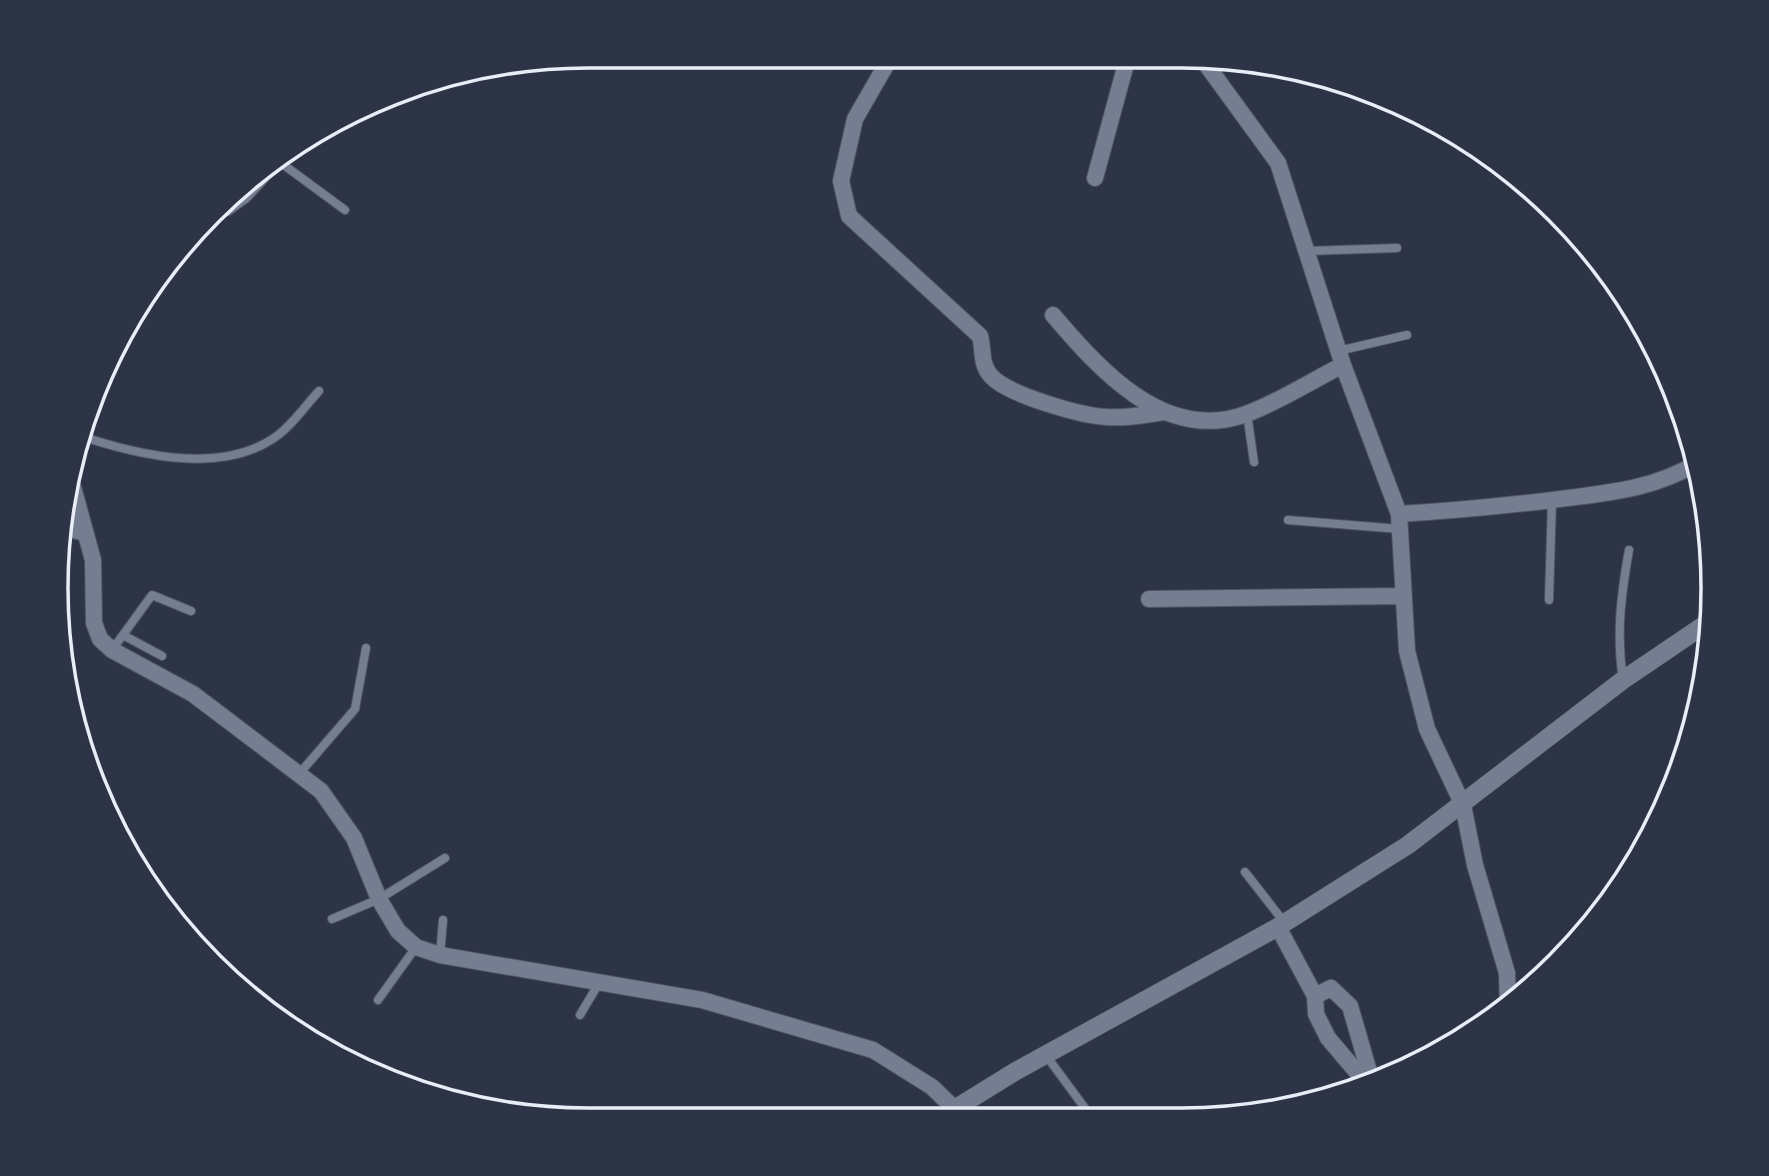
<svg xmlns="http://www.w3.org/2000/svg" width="1769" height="1176" viewBox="0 0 1769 1176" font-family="Helvetica,sans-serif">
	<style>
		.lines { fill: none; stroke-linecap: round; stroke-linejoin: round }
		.service-casing { stroke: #4c5260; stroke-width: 10 }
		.minor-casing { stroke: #4c5260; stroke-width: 18 }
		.tertiary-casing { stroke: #4c5260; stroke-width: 19 }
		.service { stroke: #757d91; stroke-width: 8 }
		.minor { stroke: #757d91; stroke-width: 16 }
		.tertiary { stroke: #757d91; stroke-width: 18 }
		.rim { fill: none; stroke: #e8edf8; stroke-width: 3.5 }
	</style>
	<rect width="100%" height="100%" fill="#2d3445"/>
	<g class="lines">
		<defs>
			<path id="service" d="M277,160L345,210
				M1306,251L1397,248
				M1338,351L1407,335
				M1247,414L1254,462
				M84,437C141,456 221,474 274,438C291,427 305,406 319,391
				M1288,520L1400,529
				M1549,600L1552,500
				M123,635L162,656
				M112,650L152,595L191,611
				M1623,680C1616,634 1621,595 1629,550
				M299,774L355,709L366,648
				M1245,872L1284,922
				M332,919L379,899L445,858
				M440,955L443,920
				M378,1000L416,947
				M580,1015L599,983
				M1045,1054L1087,1111L1098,1118"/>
			<path id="minor" d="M890,58L855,119L841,181L849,216L980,336C984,351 980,364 991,376C1008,395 1082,416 1107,417C1126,419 1147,414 1166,412
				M1203,60L1278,163L1343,365L1399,514L1407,651L1427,729L1463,805L1475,865L1507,973L1508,1007
				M1095,178L1127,60
				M226,208L244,195L267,170
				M1053,315C1099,369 1165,444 1246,414C1279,402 1311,381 1343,365
				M73,487L93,560L94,623L100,639L112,650L193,694L321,791L354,838L379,899L398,931L416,947L440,955L702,1000L873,1050L932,1087L964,1118
				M1399,514C1451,511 1502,506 1553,500C1604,493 1653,490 1697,463
				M63,527L85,533
				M1149,599L1404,596
				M1278,927L1315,996L1316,1014L1328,1038L1367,1084
				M1315,996L1331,988L1350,1006L1372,1082"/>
			<path id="tertiary" d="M940,1118L1016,1071L1278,927L1408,845L1623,680L1710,621"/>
		</defs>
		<use href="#service" class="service-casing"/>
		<use href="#minor" class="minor-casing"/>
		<use href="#tertiary" class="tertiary-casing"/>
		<use href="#service" class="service"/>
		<use href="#minor" class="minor"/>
		<use href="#tertiary" class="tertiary"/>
	</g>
	<path d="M0 0H1769V1176H0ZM588 68H1181A520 520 0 0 1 1701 588V588A520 520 0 0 1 1181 1108H588A520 520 0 0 1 68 588V588A520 520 0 0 1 588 68Z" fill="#2d3445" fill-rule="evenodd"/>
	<path class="rim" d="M588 68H1181A520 520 0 0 1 1701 588V588A520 520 0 0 1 1181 1108H588A520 520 0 0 1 68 588V588A520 520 0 0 1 588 68Z"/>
</svg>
